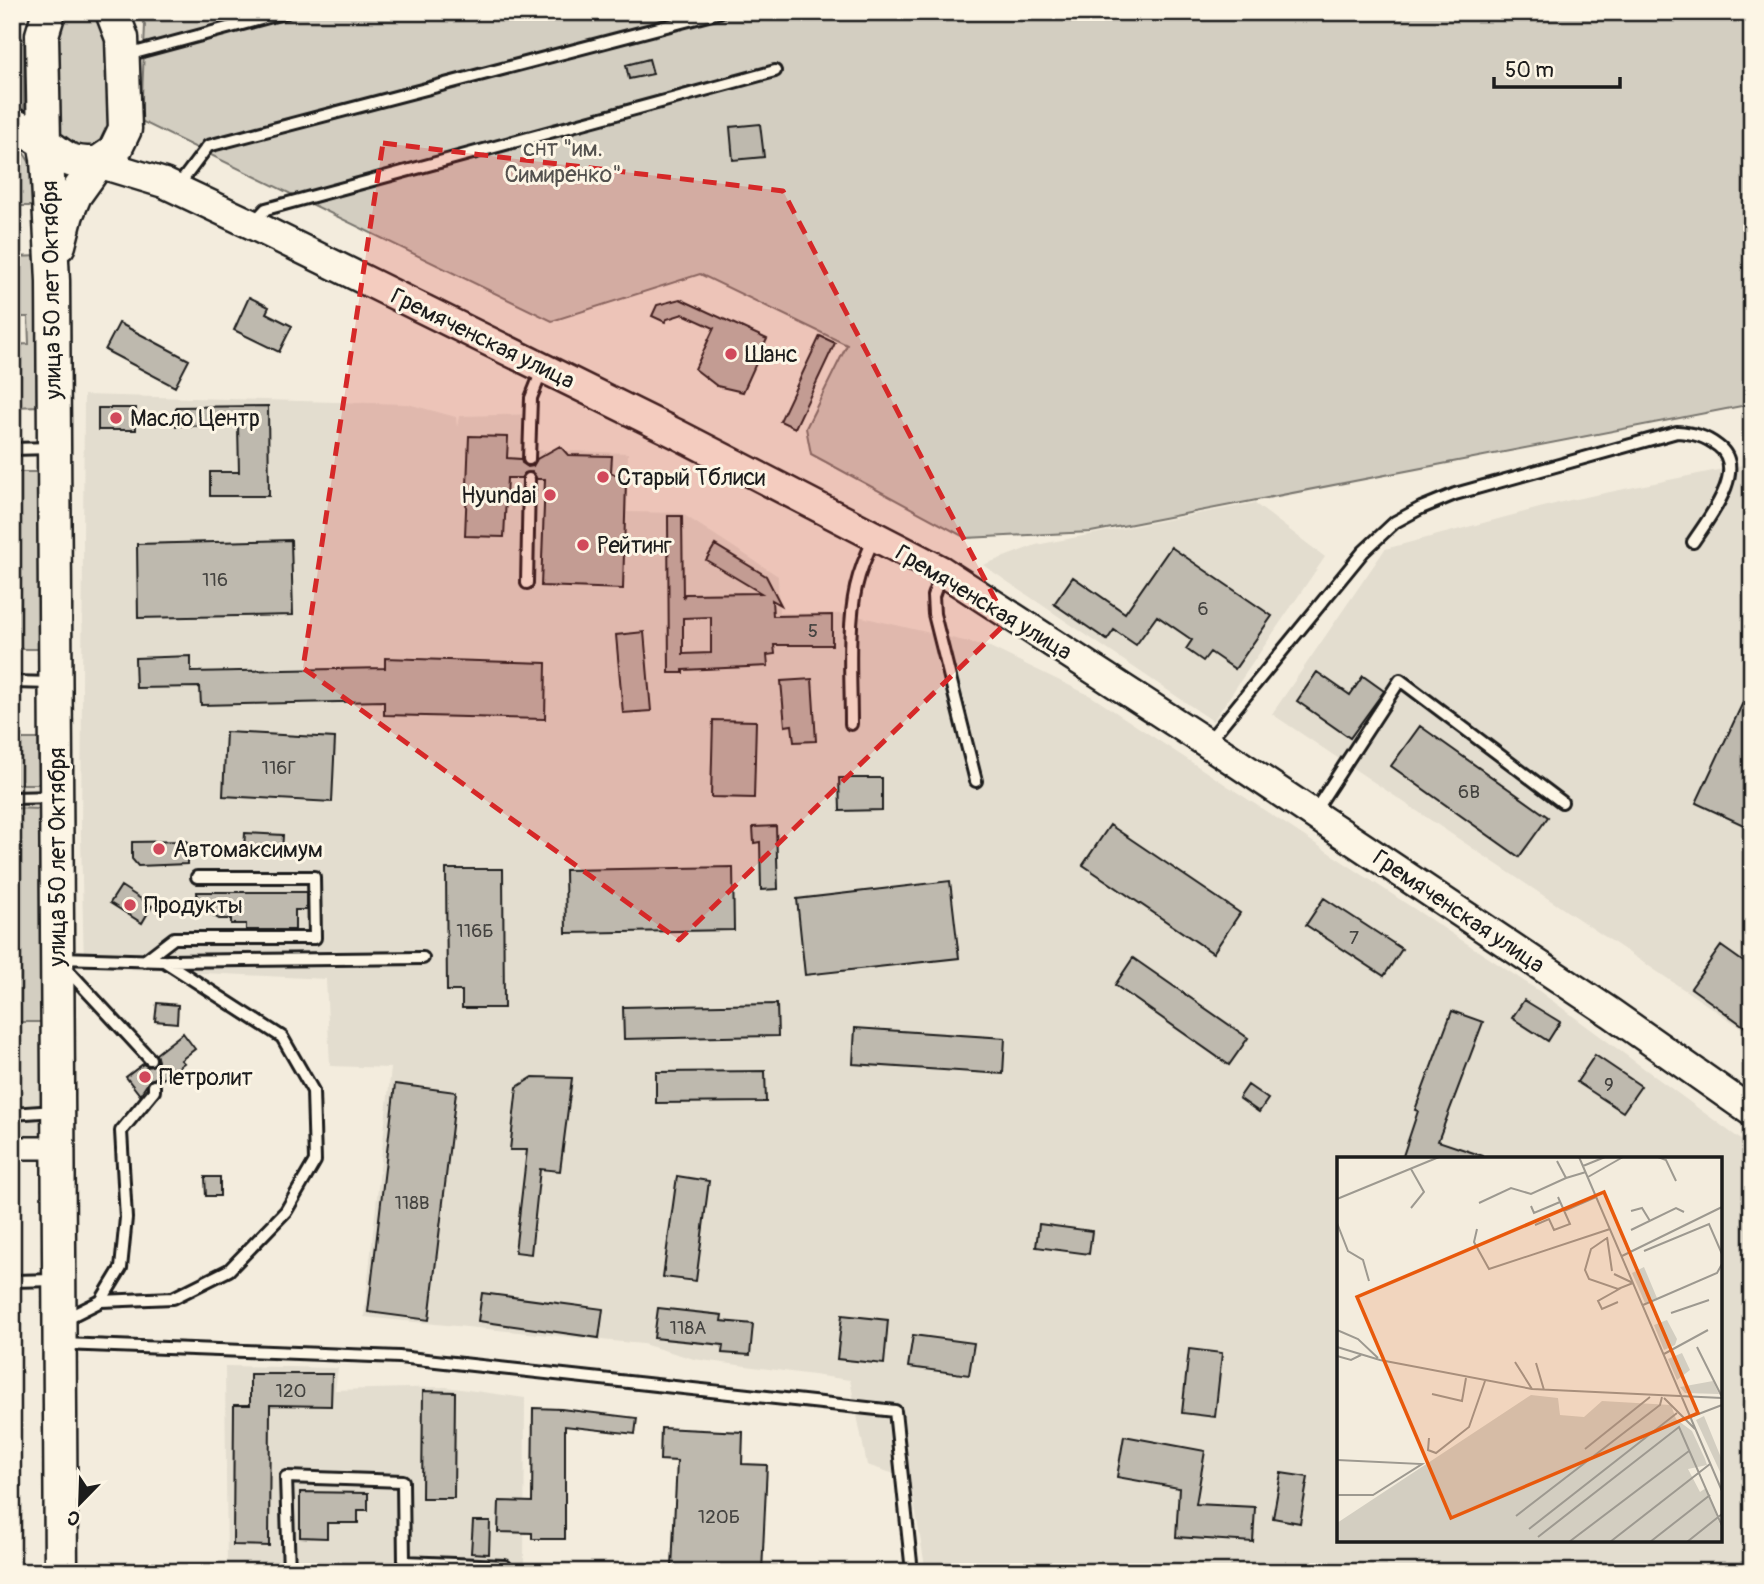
<svg xmlns="http://www.w3.org/2000/svg" width="1764" height="1584" viewBox="0 0 1764 1584" font-family="Pangolin,sans-serif">
	<style>
		.built { fill: #e3ddcf; fill-rule: evenodd }
		.green { fill: #d3cec1; stroke: #78756e; stroke-width: 2 }
		.building { fill: #beb9ae; stroke: #1c1c1c; stroke-width: 2; fill-rule: evenodd }
		.lines { fill: none; stroke-linecap: round; stroke-linejoin: round }
		.lane-casing { stroke: #1c1c1c; stroke-width: 16 }
		.street-casing { stroke: #1c1c1c; stroke-width: 26 }
		.secondary-casing { stroke: #1c1c1c; stroke-width: 33 }
		.primary-casing { stroke: #1c1c1c; stroke-width: 37 }
		.lane { stroke: #fcf5e5; stroke-width: 10 }
		.street { stroke: #fcf5e5; stroke-width: 21 }
		.secondary { stroke: #fcf5e5; stroke-width: 28 }
		.primary { stroke: #fcf5e5; stroke-width: 32 }
		.marked { fill: #d62828; fill-opacity: 0.2; stroke: #d62828; stroke-width: 5; stroke-dasharray: 14 9; stroke-linejoin: round }
		.poi-dot { fill: #d1495b; stroke: #fcf5e5; stroke-width: 2.5 }
		.labels { text-anchor: middle; stroke-width: 6; stroke-linejoin: round; paint-order: stroke }
		.number-label { font-size: 19px; fill: #444340 }
		.park-label { font-size: 23px; fill: #53514e; stroke: #fcf5e5 }
		.street-label { font-size: 23px; fill: #1c1c1c; stroke: #fcf5e5 }
		.poi-label { font-size: 23px; fill: #1c1c1c; stroke: #fcf5e5; text-anchor: start }
		.inset-road { fill: none; stroke: #9d9990; stroke-width: 2 }
		.view { fill: #e8590c; fill-opacity: 0.15; stroke: #e8590c; stroke-width: 3.5 }
		.inset-edge { fill: none; stroke: #1c1c1c; stroke-width: 3.5 }
	</style>
	<rect width="100%" height="100%" fill="#f3ecdd"/>
	<filter id="ink" filterUnits="userSpaceOnUse"><feTurbulence type="fractalNoise" baseFrequency=".0143" numOctaves="2"/><feDisplacementMap in="SourceGraphic" scale="14" xChannelSelector="R" yChannelSelector="G"/><feConvolveMatrix kernelMatrix="1 2 1 2 8 2 1 2 1" color-interpolation-filters="sRGB"/></filter>
	<g filter="url(#ink)">
		<path class="built" d="M84,395L408,404L456,417L457,427L459,416L537,414V450L628,453L627,512L681,513L778,576L779,613L849,614L990,647L1091,696L1539,991L1752,1148V1572H926L910,1479L867,1465L850,1380L694,1359L643,1344L364,1317L391,1068L330,1066L326,979L84,967L81,836ZM1339,1159H1720V1540H1339Z
			M1752,463V1035L1272,714L1385,549L1566,501Z
			M1254,503L1325,557L1213,721L983,565L1036,545Z
			M12,739H38L42,1140H12Z
			M225,1366L338,1368L335,1390L446,1387L525,1398L524,1572H227Z"/>
		<path class="green" d="M71,12H91L109,25L111,126L99,148L87,151L57,137L56,23L62,16Z
			M134,12H1752V404L1091,532L966,538L811,454L806,428L847,345L700,274L552,321L141,121L145,24Z
			M12,24L24,41V113L12,118Z
			M12,141C34,160 38,179 39,206H12Z
			M41,256L40,406L12,407V345L29,344L28,317H12V257Z
			M12,472H41L40,649H12Z
			M12,739H38L39,784H12Z
			M12,808L39,809L41,1022H12Z"/>
		<path class="building" d="M649,59L653,74L629,79L626,65Z
			M760,124L764,157L733,160L730,127Z
			M249,297L269,307L266,313L292,326L279,352L234,330Z
			M680,299L767,339L743,392L717,386L695,369L714,328L683,314L667,319L665,322L652,316L657,305Z
			M119,323L189,360L175,387L105,350Z
			M820,336L835,343L795,428L780,421Z
			M268,406L269,496H210V472H239L238,425L176,426V407Z
			M98,408H136V430H98Z
			M469,436L508,437L507,458L521,459L522,463L528,467L533,466L537,459L560,446L568,455L612,456L611,472L626,481L623,589L541,586L545,479H537L532,472L525,473L521,478H507L504,537L465,536Z
			M668,516H682L683,598L685,594L761,593L706,560L715,545L766,576L781,605L772,600L773,616L832,615V645H774L775,654L767,655L768,666L683,670V673H669ZM711,617V653L683,654V618Z
			M291,540L293,615L138,618L137,544Z
			M1171,547L1272,616L1235,669L1210,652L1203,661L1186,649L1192,640L1157,616L1136,645L1114,630L1107,640L1054,604L1073,577L1125,613Z
			M644,632L651,711L623,713L616,635Z
			M191,656V672L385,668V658L546,663L545,719L384,715V701L201,705L200,687L136,688L135,658Z
			M1317,672L1350,695L1363,676L1384,691L1350,738L1297,701Z
			M812,679L816,741L794,742L792,725L785,726L781,681Z
			M1752,683V829L1696,803Z
			M713,720L756,721L754,798L711,797Z
			M1420,726L1548,817L1519,857L1391,766Z
			M226,732L335,738L332,802L223,796Z
			M839,778H882V810L840,811Z
			M1110,825L1240,913L1213,953L1083,865Z
			M776,826L778,889L761,890L760,842L754,843L753,827Z
			M245,833L283,835L282,852L244,849Z
			M187,841V864L138,866L132,859V842Z
			M733,867L734,930L566,933L565,870Z
			M446,869H503L504,1008H462V991H447Z
			M950,881L959,958L805,975L797,899Z
			M121,886L152,906L142,923L110,903Z
			M197,892H306V910H295V930H246V924H231V919H219L198,906Z
			M1324,898L1402,949L1384,976L1306,925Z
			M1721,946L1752,968V1032L1691,988Z
			M1133,958L1248,1038L1229,1065L1115,985Z
			M1524,1000L1560,1022L1548,1041L1512,1018Z
			M157,1003L178,1005L177,1023L155,1021Z
			M777,1004L778,1036L624,1039L623,1007Z
			M1452,1011L1483,1022L1438,1141L1483,1156V1159H1402L1418,1111L1415,1110Z
			M855,1028L1005,1038L1003,1074L853,1064Z
			M183,1033L195,1049L181,1060L184,1063L160,1081L155,1078L150,1080L140,1095L126,1077L143,1064L148,1067L155,1065L158,1061L156,1054Z
			M1595,1055L1641,1086L1623,1112L1577,1082Z
			M765,1071L766,1102L656,1103V1072Z
			M533,1077L572,1078L560,1171L540,1169L531,1254L515,1252L527,1150H510L517,1087Z
			M395,1084L456,1092L429,1320L368,1312Z
			M1248,1085L1268,1099L1259,1112L1239,1098Z
			M677,1176L709,1181L696,1281L663,1277Z
			M205,1177H220V1196H206Z
			M1039,1224L1092,1231L1089,1254L1036,1247Z
			M482,1293L603,1309L599,1338L478,1321Z
			M658,1308L722,1315L721,1321L753,1324L750,1355L722,1353L723,1345L654,1338Z
			M842,1315L888,1320L884,1364L837,1359Z
			M913,1335L974,1343L969,1375L908,1367Z
			M1189,1349L1222,1353L1215,1417L1182,1413Z
			M250,1374H332L331,1406L270,1405L269,1546L233,1545L234,1405H250Z
			M423,1391L455,1392L454,1498H422Z
			M533,1408L561,1409L637,1418L635,1434L565,1426V1539H532V1533L498,1532L499,1501L532,1502Z
			M661,1428L743,1432L742,1464L767,1465L762,1572L672,1568L677,1461L660,1460Z
			M1124,1436L1205,1451L1196,1504L1255,1507L1253,1542L1176,1537L1179,1488L1117,1477Z
			M1281,1473L1308,1477L1300,1523L1273,1518Z
			M300,1492L368,1493V1510H358V1523H327V1538L300,1537Z
			M473,1521H490L489,1554L471,1553Z"/>
		<g class="lines">
			<defs>
				<path id="lane" d="M127,55L287,12
					M178,186L208,146L720,12
					M253,223L266,209L775,71
					M12,449L51,448
					M529,459L531,398L543,368
					M942,571L933,596L934,614L976,781
					M527,583L529,479
					M12,682L53,683
					M851,724C851,683 847,627 856,587C860,569 867,553 875,537
					M1207,743L1363,552L1395,522L1421,508L1455,494L1677,432C1693,433 1705,436 1718,446C1749,469 1708,519 1693,542
					M12,798L54,797
					M1314,812L1400,680L1562,802
					M60,958L164,961L282,1037L313,1091L315,1161L286,1211L229,1270L173,1298L101,1301
					M144,961L174,938H315L314,877H197
					M167,961L423,958
					M63,965L150,1059
					M12,1114L55,1111
					M12,1281L56,1280
					M65,1319L101,1301L121,1268L126,1218L121,1131L154,1091V1086
					M62,1344L399,1357L895,1411L912,1572
					M289,1572L286,1477L403,1481L404,1562L505,1566"/>
				<path id="street" d="M12,1148H58"/>
				<path id="secondary" d="M98,163L164,183L251,224L677,434L942,571L1207,743L1611,1013L1752,1112"/>
				<path id="primary" d="M49,12L42,35L44,142L47,158L53,281L61,1572
					M12,124C22,129 33,135 42,141C66,158 67,164 98,163
					M59,245L67,214L75,195L98,163L114,152L125,129L122,38L112,12"/>
			</defs>
			<use href="#lane" class="lane-casing"/>
			<use href="#street" class="street-casing"/>
			<use href="#secondary" class="secondary-casing"/>
			<use href="#primary" class="primary-casing"/>
			<use href="#lane" class="lane"/>
			<use href="#street" class="street"/>
			<use href="#secondary" class="secondary"/>
			<use href="#primary" class="primary"/>
		</g>
	</g>
	<path class="marked" d="M383,143L783,191L1007,622L679,940L303,668Z"/>
	<g class="poi-dot">
		<circle cx="731" cy="354" r="7"/>
		<circle cx="116" cy="418" r="7"/>
		<circle cx="603" cy="477" r="7"/>
		<circle cx="550" cy="495" r="7"/>
		<circle cx="583" cy="545" r="7"/>
		<circle cx="159" cy="849" r="7"/>
		<circle cx="130" cy="905" r="7"/>
		<circle cx="145" cy="1077" r="7"/>
	</g>
	<g class="labels">
		<g class="number-label">
			<text x="215" y="586">116</text>
			<text x="1203" y="615">6</text>
			<text x="813" y="637">5</text>
			<text x="279" y="774">116Г</text>
			<text x="1469" y="798">6В</text>
			<text x="475" y="937">116Б</text>
			<text x="1354" y="944">7</text>
			<text x="1609" y="1091">9</text>
			<text x="412" y="1209">118В</text>
			<text x="688" y="1334">118А</text>
			<text x="291" y="1397">120</text>
			<text x="719" y="1523">120Б</text>
		</g>
		<g class="park-label">
			<text x="563" y="156">снт "им.<tspan x="563" dy="26">Симиренко"</tspan></text>
		</g>
		<g class="street-label">
			<text transform="translate(51 290) rotate(-91)" y="8">улица 50 лет Октября</text>
			<text transform="translate(483 338) rotate(26)" y="8">Гремяченская улица</text>
			<text transform="translate(984 602) rotate(31)" y="8">Гремяченская улица</text>
			<text transform="translate(57 857) rotate(-90)" y="8">улица 50 лет Октября</text>
			<text transform="translate(1459 911) rotate(34)" y="8">Гремяченская улица</text>
		</g>
		<g class="poi-label">
			<text x="745" y="362">Шанс</text>
			<text x="130" y="426">Масло Центр</text>
			<text x="617" y="485">Старый Тблиси</text>
			<text x="536" y="503" text-anchor="end">Hyundai</text>
			<text x="597" y="553">Рейтинг</text>
			<text x="173" y="857">Автомаксимум</text>
			<text x="144" y="913">Продукты</text>
			<text x="159" y="1085">Петролит</text>
		</g>
	</g>
	<g transform="translate(1337 1157)">
		<rect width="385" height="385" fill="#f3ecdd"/>
		<path d="M307,110L320,141L308,146L295,116ZM330,163L340,182L338,188L327,193L317,168ZM345,196L353,213L340,223L331,202ZM376,224L382,237L348,236L343,230ZM194,238L221,241L223,258L247,260L265,244L334,248L339,262L355,274L368,302L370,308L351,312L363,335L369,331L385,373V385H0V366ZM367,259L385,303V319L359,263Z" fill="#d3cec1"/>
		<path class="inset-road" d="M242,0L385,334M321,0L329,3L339,24M220,4L229,21L249,15M246,9L268,0M74,12L87,35L74,51M251,20L286,0M0,42L102,0M142,46L174,31L194,37L229,21M194,49L197,56L223,45M227,54L259,40M294,54L305,51L313,64M0,66L11,94L26,103L32,124M198,68L212,62L217,73L233,67L221,40M140,72L137,85L152,112L273,72M294,73L339,51L347,55M270,80L275,114M270,81L254,92L248,113L252,122L281,132L296,126M307,94L372,67L385,97M285,99L385,50M277,117L296,126M281,145L265,152L261,144L284,131M306,148L380,116L385,107M334,156L372,143M0,173L21,182L41,201M0,190L43,203L195,232L385,241M360,190L385,240M327,197L371,173M0,199L14,203L24,198M178,205L195,232M199,206L207,233M95,237L125,244L129,221M327,241L358,272M351,261L385,248M92,281L91,293L99,296L132,270L148,224M248,292L313,240M0,303L85,307L36,338H0M179,359L323,248L325,240M192,372L340,256M201,380L342,270L385,369M232,385L352,294M273,385L373,307M313,385L373,338M350,385L385,357"/>
		<path class="view" d="M267,35L361,256L114,361L20,140Z"/>
		<rect width="385" height="385" class="inset-edge"/>
	</g>
	<rect width="1764" height="1584" fill="none" stroke="#fcf5e5" stroke-width="42"/>
	<rect x="21" y="21" width="1722" height="1542" fill="none" stroke="#1c1c1c" stroke-width="2.5" filter="url(#ink)"/>
	<g transform="translate(80 1503) rotate(203)" stroke="#fcf5e5" stroke-width="5" paint-order="stroke">
	<path d="M0-5L12 26L0 18L-12 26Z" fill="#1c1c1c"/>
	<text y="-10" font-size="19" font-weight="bold" text-anchor="middle" fill="#1c1c1c">С</text>
	</g>
	<path d="M1494 77v10h126v-10" fill="none" stroke="#1c1c1c" stroke-width="3.5"/>
	<text x="1505" y="77" font-size="21" fill="#1c1c1c" stroke="#fcf5e5" stroke-width="5" paint-order="stroke">50 m</text>
</svg>
